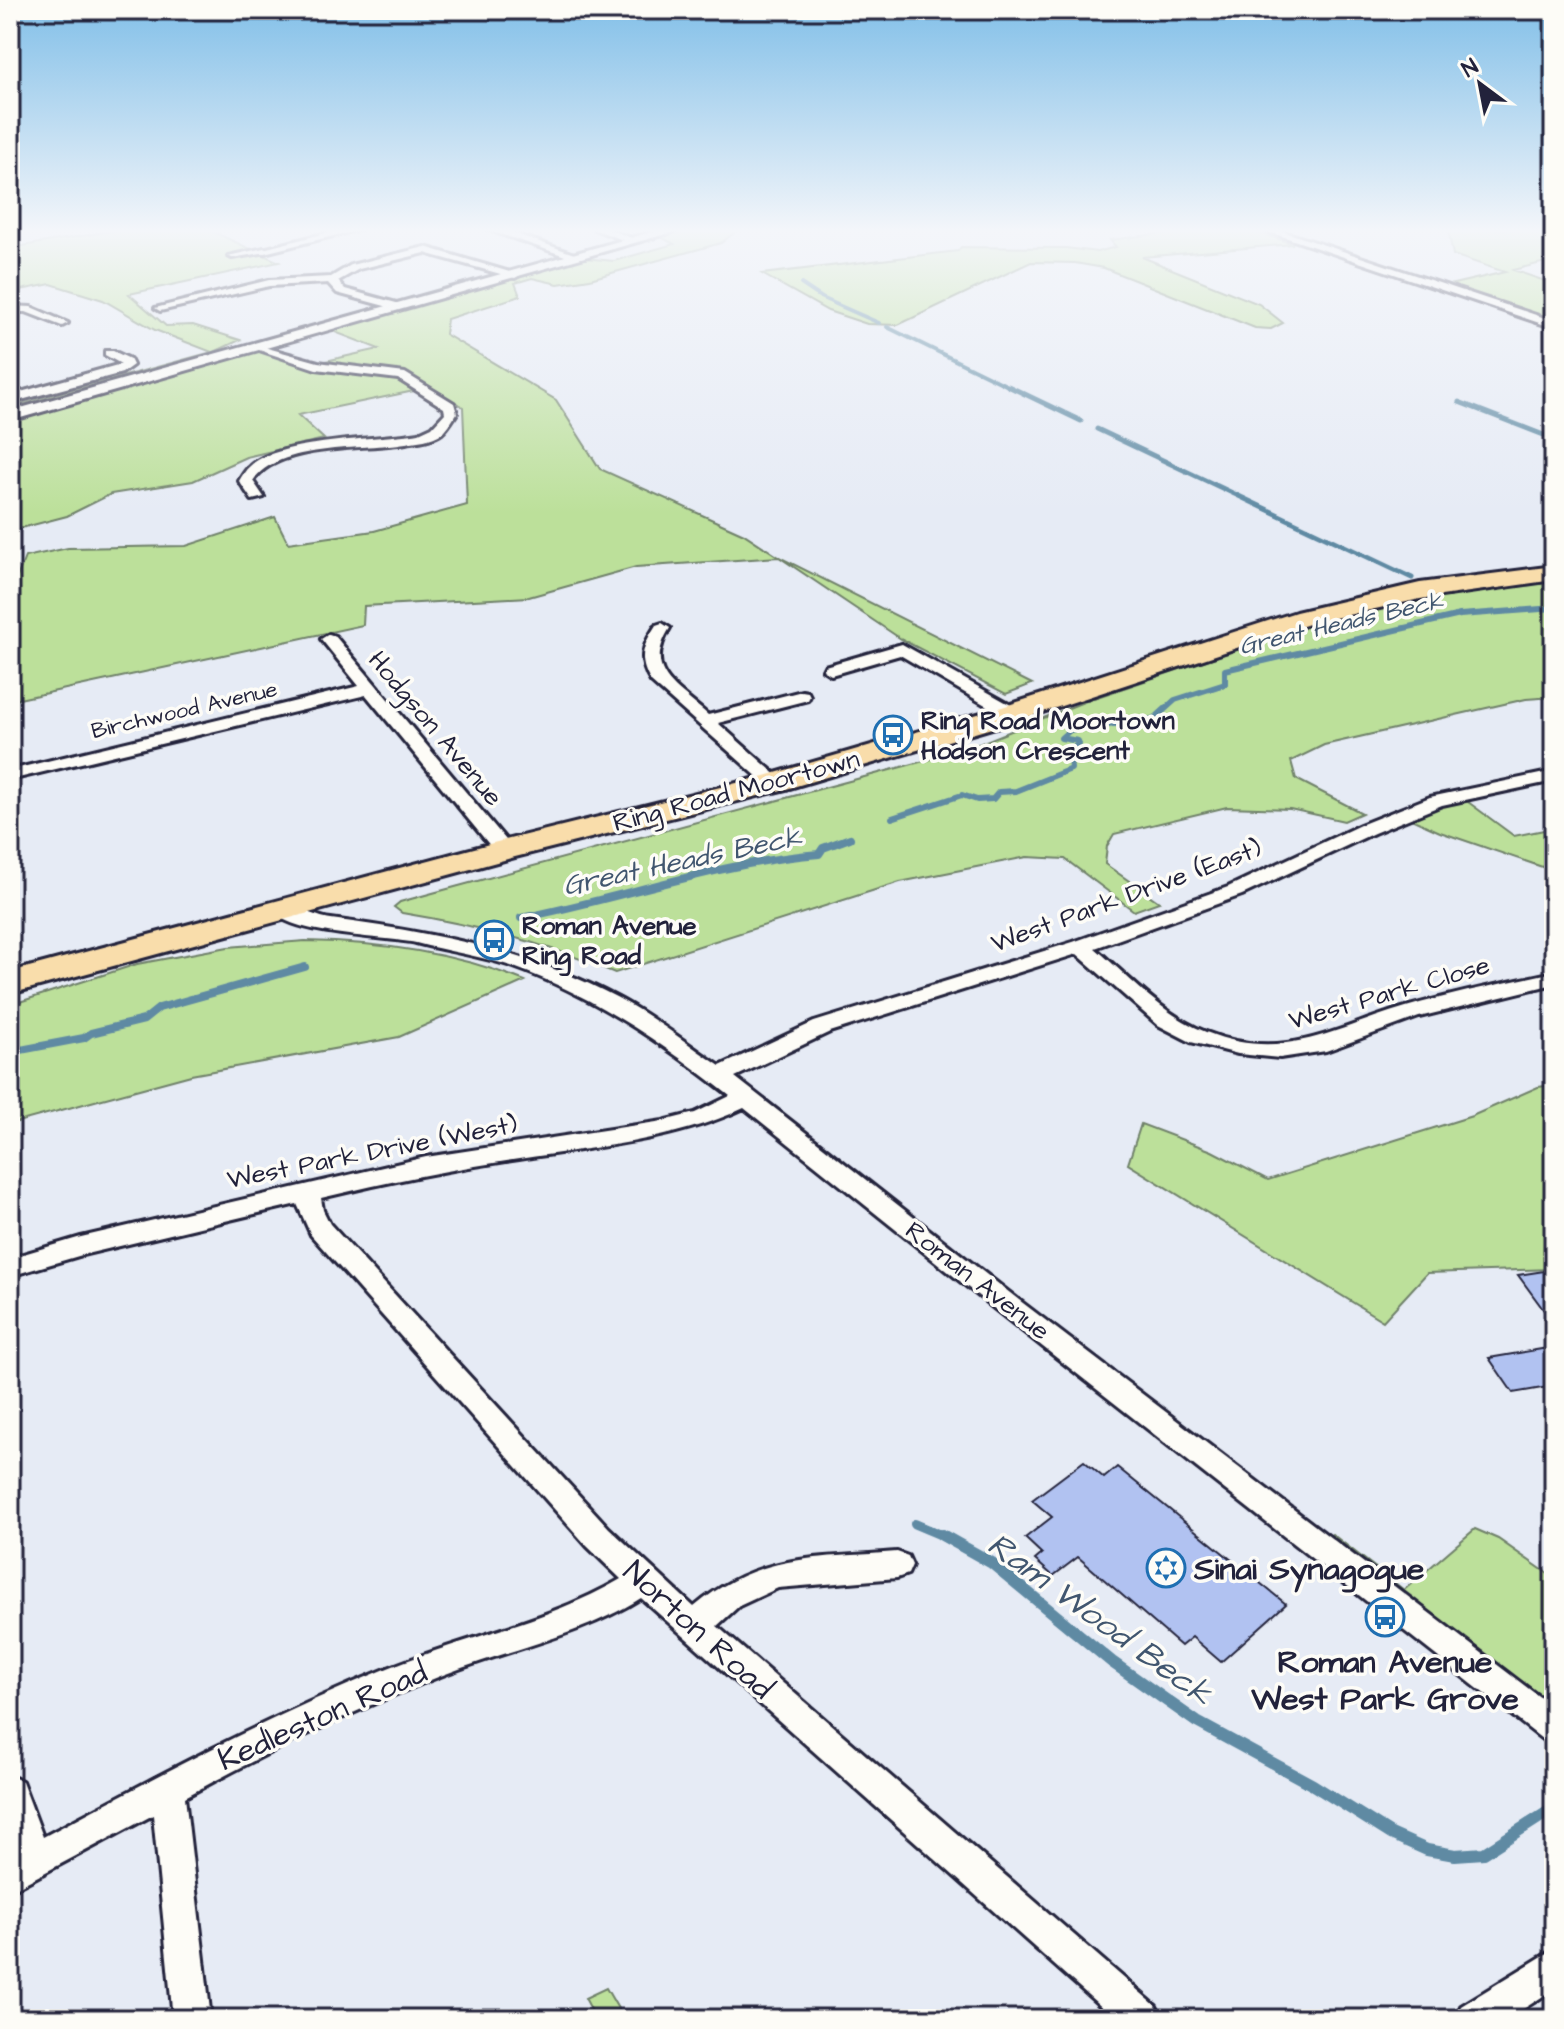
<svg xmlns="http://www.w3.org/2000/svg" width="1564" height="2029" viewBox="0 0 1564 2029" font-family="'Architects Daughter',sans-serif">
	<style>
		.green { fill: #bce09a; stroke: #6f816a; stroke-width: 2 }
		.lines { fill: none; stroke-linecap: round; stroke-linejoin: round }
		.stream-far5 { stroke: #5f8aa3; stroke-width: 4 }
		.stream-far4 { stroke: #5f8aa3; stroke-width: 5 }
		.stream-far3 { stroke: #5f8aa3; stroke-width: 6 }
		.stream-far2 { stroke: #5f8aa3; stroke-width: 8 }
		.stream-far1 { stroke: #5f8aa3; stroke-width: 10 }
		.stream { stroke: #5f8aa3; stroke-width: 12 }
		.building { fill: #b1c2f1; stroke: #22223b; stroke-width: 2 }
		.pedestrian-casing { stroke: #22223b; stroke-width: 6 }
		.minor-casing { stroke: #22223b; stroke-width: 6 }
		.tertiary-casing { stroke: #22223b; stroke-width: 6 }
		.trunk-casing { stroke: #22223b; stroke-width: 6 }
		.pedestrian { fill: #fdfcf7; fill-rule: evenodd }
		.minor { fill: #fdfcf7; fill-rule: evenodd }
		.tertiary { fill: #fdfcf7; fill-rule: evenodd }
		.trunk { fill: #f9ddab; fill-rule: evenodd }
		.labels { text-anchor: middle; stroke-width: 7; stroke-linejoin: round; paint-order: stroke }
		.far-street-label { font-size: 22px; fill: #22223b; stroke: #fdfcf7 }
		.far-water-label { font-size: 24px; font-style: italic; fill: #41566f; stroke: #fdfcf7 }
		.poi-label { font-size: 26px; font-weight: bold; fill: #22223b; stroke: #fdfcf7; text-anchor: start }
		.street-label { font-size: 26px; fill: #22223b; stroke: #fdfcf7 }
		.water-label { font-size: 28px; font-style: italic; fill: #41566f; stroke: #fdfcf7 }
		.near-poi-label { font-size: 32px; font-weight: bold; fill: #22223b; stroke: #fdfcf7; text-anchor: start }
		.near-street-label { font-size: 32px; fill: #22223b; stroke: #fdfcf7 }
		.near-water-label { font-size: 34px; font-style: italic; fill: #41566f; stroke: #fdfcf7 }
	</style>
	<rect width="100%" height="100%" fill="#e6ebf5"/>
	<filter id="ink" filterUnits="userSpaceOnUse"><feTurbulence type="fractalNoise" baseFrequency=".0125" numOctaves="2"/><feDisplacementMap in="SourceGraphic" scale="16" xChannelSelector="R" yChannelSelector="G"/><feConvolveMatrix kernelMatrix="1 2 1 2 8 2 1 2 1" color-interpolation-filters="sRGB"/></filter>
	<g filter="url(#ink)">
		<path class="green" d="M123,229H207L279,262L129,294L166,326L193,325L240,340L214,352L217,354L10,413V407L212,352L155,330L103,300L51,284L10,292V248Z
			M692,229H739L721,243L590,279L558,284L532,278L515,283L520,296L447,319L445,334L556,400L600,469L744,534L779,557L1032,684L1006,694L901,639L779,557L636,567L529,597L364,606L363,625L10,701V586L14,585L25,557L68,548L186,546L275,517L288,543L374,531L467,505L463,407L406,372L321,362L379,349L327,329L584,258L614,261L674,244L661,237Z
			M1194,229H1249L1293,244L1142,257L1259,304L1283,323L1271,329L1255,328L1104,268L1075,263L1031,262L898,325L867,324L828,311L762,274L958,251L961,247L1066,248L1097,252L1116,247L1110,240Z
			M1448,229H1554V260L1513,270L1554,284V321L1445,286L1505,272L1453,255Z
			M259,351L309,368L394,379L414,391L298,415L324,439L246,457L193,481L111,494L67,516L10,531V421Z
			M1554,579V697L1526,699L1324,745L1291,761L1296,779L1362,813L1344,821L1290,809L1227,807L1114,834L1107,846L1105,864L1159,902L1134,911L1065,859L1027,857L900,882L615,973C546,943 476,925 402,913L394,907L400,902L429,894L961,751L1091,699L1322,621L1425,598Z
			M1460,796L1514,836L1554,828V871L1440,832L1402,815Z
			M305,941C379,942 456,953 525,981L399,1037L191,1075L10,1124V1005L137,964L228,947Z
			M1554,1085V1269L1427,1273L1383,1321L1128,1164L1141,1124L1212,1151L1268,1180L1472,1116L1538,1087Z
			M1475,1529L1498,1539L1554,1578V1728L1326,1538L1332,1534L1404,1590Z
			M606,1988L624,2019H596L585,1998Z"/>
		<g class="lines">
			<path class="stream-far5" d="M801,284L822,298L879,323
				M887,327L1012,388"/>
			<path class="stream-far4" d="M1008,386L1081,421
				M1459,402L1554,439
				M1097,429L1412,578"/>
			<path class="stream-far3" d="M892,818L962,795L977,800L993,799L999,792L1016,791L1071,769L1070,759L1076,756L1072,749L1079,744L1078,741L1061,738L1070,730L1154,719L1175,700L1225,684V670L1460,615L1554,608"/>
			<path class="stream-far2" d="M521,918C619,899 720,862 819,854L823,848L850,838
				M10,1052L84,1038L91,1033L144,1020L159,1008L305,967"/>
			<path class="stream-far1" d="M915,1524L946,1537"/>
			<path class="stream" d="M942,1535L992,1563L1112,1662L1197,1722L1313,1785L1391,1834L1427,1850L1455,1855L1484,1853L1554,1808"/>
		</g>
		<path class="building" d="M1544,1271L1554,1284V1324L1518,1275Z
			M1554,1347V1386L1513,1393L1489,1358Z
			M1084,1461L1104,1478L1117,1467L1286,1604L1221,1662L1192,1637L1181,1646L1078,1557L1053,1576L1035,1560L1042,1554L1025,1538L1052,1517L1032,1500Z"/>
		<g class="lines">
			<defs>
				<path id="pedestrian" d="M264,248L267,252L232,258L228,256Z"/>
				<path id="minor" d="M10,229H24L10,234Z
					M342,229H361L264,253L259,250Z
					M486,229H502L583,257L574,259Z
					M594,229H609L639,241L631,243Z
					M1261,229H1276L1554,321V328Z
					M425,247L520,275L515,278L425,253L359,269L338,281L345,289L400,304V308L396,309L337,293L328,283L269,286L160,311L155,308L269,280L331,277L351,265Z
					M10,306L31,307L68,323L62,326L26,312H10Z
					M253,344L318,362L405,373L454,403L457,413C453,419 448,428 442,433C432,440 417,441 406,443C364,450 277,443 253,481L264,497L252,500L239,481C242,476 245,470 250,466C278,439 378,440 419,433L432,427L445,413L444,408L398,379L316,369L253,348Z
					M105,351H113L130,359L133,365L122,373L10,403V395L121,364L105,355Z
					M662,623L670,628C642,673 677,687 708,715L802,691L808,692L810,696L808,700L718,723L781,779L784,783L781,787H769L651,682C637,659 643,645 656,625Z
					M329,634L335,636L511,846L514,850L511,854H497L366,695L10,780V770L359,686L321,639Z
					M902,644L1018,709L1021,713L1012,718L1006,717L900,655L831,675L823,670L825,666Z
					M1554,771V781L1442,805L1374,833L1242,895L1095,948C1129,977 1163,1015 1206,1032C1284,1063 1334,1028 1406,1007C1454,993 1505,983 1554,972V984L1419,1017L1326,1051L1280,1058L1238,1054L1191,1042L1158,1025L1077,954L830,1032L735,1077L1019,1300L1554,1708V1743L1542,1739L1001,1314L744,1108C674,1141 595,1147 519,1159C452,1169 387,1182 321,1198L323,1210L330,1224L609,1528L694,1607C759,1552 818,1559 897,1552L908,1556L912,1565L908,1574L897,1578L778,1588L739,1606L717,1626L1156,2006L1162,2019H1115L641,1598C581,1636 509,1649 443,1675C354,1710 269,1751 185,1797L211,2019H173L153,1815L10,1891V1855L14,1853L10,1842V1776L22,1781L43,1837C157,1776 268,1717 388,1668C464,1637 550,1621 621,1579L587,1546L311,1235L297,1204L82,1255L10,1276V1258L81,1237L426,1157L663,1121L695,1113L730,1096C664,1044 591,994 511,966C480,956 447,951 416,943C382,936 290,936 270,909L273,905C287,901 313,917 331,919C430,932 529,950 618,998C654,1017 687,1044 720,1066L814,1022L1073,942L1228,887L1360,825L1430,797Z
					M1554,1949V1989L1508,2019H1455L1461,2006Z"/>
				<path id="tertiary" d="M662,229H683L10,421V411Z"/>
				<path id="trunk" d="M1554,566V580L1420,599L1312,623L1022,719L786,789L515,857L10,994V972L493,843L765,776L1002,707L1296,612L1420,583Z"/>
			</defs>
			<use href="#pedestrian" class="pedestrian-casing"/>
			<use href="#minor" class="minor-casing"/>
			<use href="#tertiary" class="tertiary-casing"/>
			<use href="#trunk" class="trunk-casing"/>
			<use href="#pedestrian" class="pedestrian"/>
			<use href="#minor" class="minor"/>
			<use href="#tertiary" class="tertiary"/>
			<use href="#trunk" class="trunk"/>
		</g>
	</g>
	<linearGradient id="sky" x2="0" y2="1"><stop stop-color="#81bfe8"/><stop offset="0.45" stop-color="#f4f6fa"/><stop offset="1" stop-color="#f4f6fa" stop-opacity="0"/></linearGradient>
	<rect width="1564" height="513" fill="url(#sky)"/>
	<defs>
		<symbol id="bus-ring" viewBox="-11 -11 22 22"><circle r="9.5" fill="#fdfcf7" stroke="#1f6fb2" stroke-width="1.5"/><path d="M-5-6H5V4H4V6H2V4H-2V6H-4V4H-5ZM-3.5-4V0h7V-4ZM-3.5 1.2v1.5H-2V1.2ZM2 1.2v1.5H3.5V1.2Z" fill="#1f6fb2"/></symbol>
		<symbol id="synagogue-ring" viewBox="-11 -11 22 22"><circle r="9.5" fill="#fdfcf7" stroke="#1f6fb2" stroke-width="1.5"/><path d="M0-6.5L5.6 3.2H-5.6ZM0 6.5L5.6-3.2H-5.6Z" fill="#1f6fb2"/></symbol>
	</defs>
	<g fill-rule="evenodd">
		<use href="#bus-ring" x="871" y="713" width="44" height="44"/>
		<use href="#bus-ring" x="472" y="918" width="44" height="44"/>
		<use href="#synagogue-ring" x="1144" y="1546" width="44" height="44"/>
		<use href="#bus-ring" x="1363" y="1595" width="44" height="44"/>
	</g>
	<g class="labels">
		<g class="far-street-label">
			<text transform="translate(184 709) rotate(-13)" y="8">Birchwood Avenue</text>
		</g>
		<g class="far-water-label">
			<text transform="translate(1341 623) rotate(-13)" y="8">Great Heads Beck</text>
		</g>
		<g class="poi-label">
			<text x="921" y="729">Ring Road Moortown<tspan x="921" dy="30">Hodson Crescent</tspan></text>
			<text x="522" y="934">Roman Avenue<tspan x="522" dy="30">Ring Road</tspan></text>
		</g>
		<g class="street-label">
			<text transform="translate(436 728) rotate(50)" y="9">Hodgson Avenue</text>
			<text transform="translate(736 790) rotate(-15)" y="9">Ring Road Moortown</text>
			<text transform="translate(1126 895) rotate(-20)" y="9">West Park Drive (East)</text>
			<text transform="translate(1389 992) rotate(-16)" y="9">West Park Close</text>
			<text transform="translate(372 1151) rotate(-11)" y="9">West Park Drive (West)</text>
			<text transform="translate(978 1280) rotate(38)" y="9">Roman Avenue</text>
		</g>
		<g class="water-label">
			<text transform="translate(682 860) rotate(-12)" y="10">Great Heads Beck</text>
		</g>
		<g class="near-poi-label">
			<text x="1194" y="1579">Sinai Synagogue</text>
			<text x="1385" y="1672" text-anchor="middle">Roman Avenue<tspan x="1385" dy="37">West Park Grove</tspan></text>
		</g>
		<g class="near-street-label">
			<text transform="translate(699 1629) rotate(42)" y="11">Norton Road</text>
			<text transform="translate(322 1715) rotate(-24)" y="11">Kedleston Road</text>
		</g>
		<g class="near-water-label">
			<text transform="translate(1101 1618) rotate(36)" y="12">Ram Wood Beck</text>
		</g>
	</g>
	<rect width="1564" height="2029" fill="none" stroke="#fdfcf7" stroke-width="40"/>
	<rect x="20" y="20" width="1524" height="1989" fill="none" stroke="#22223b" stroke-width="3" filter="url(#ink)"/>
	<g transform="translate(1480 84) rotate(328)" stroke="#fdfcf7" stroke-width="6" paint-order="stroke">
	<path d="M0-6L14 30L0 20L-14 30Z" fill="#22223b"/>
	<text y="-12" font-size="22" font-weight="bold" text-anchor="middle" fill="#22223b">N</text>
	</g>
</svg>
